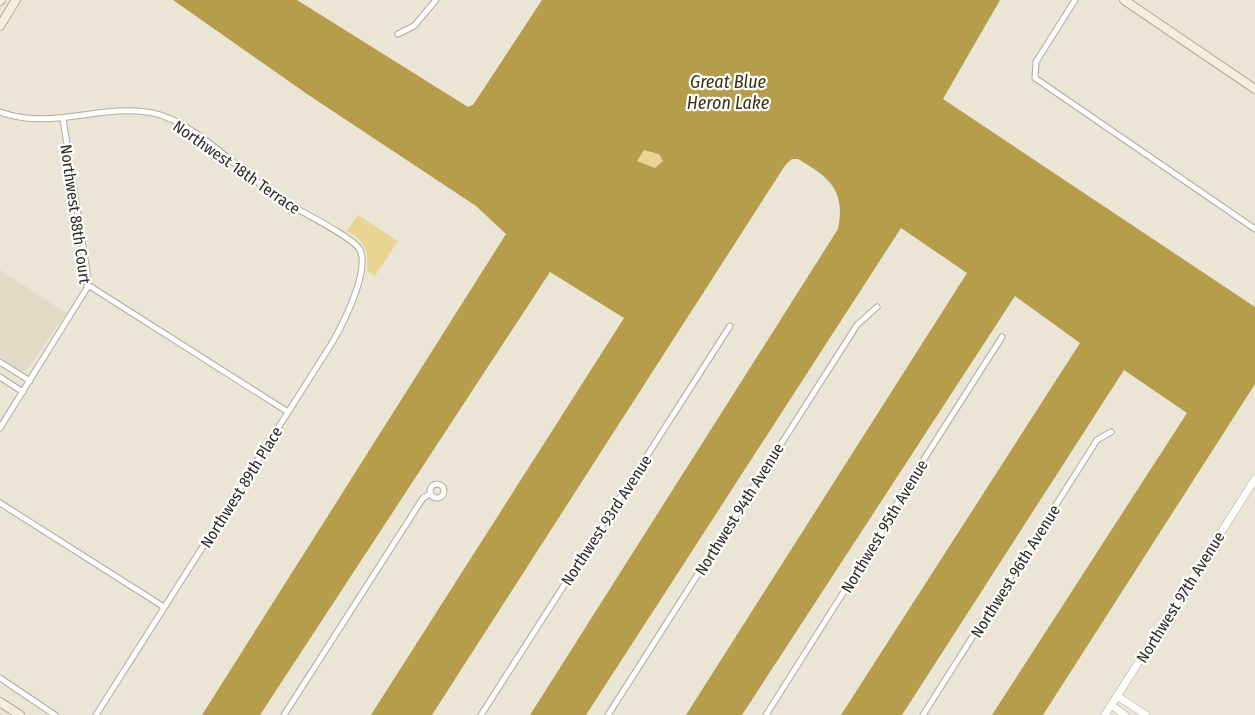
<svg xmlns="http://www.w3.org/2000/svg" width="1255" height="715" viewBox="0 0 1255 715" font-family="'Fira Sans Condensed',sans-serif">
	<style>
		.built { fill: #e1dac4 }
		.green { fill: #e8d593 }
		.water { fill: #b59d4b; fill-rule: evenodd }
		.lines { fill: none; stroke-linecap: round; stroke-linejoin: round }
		.minor-casing { stroke: #b0ac9c; stroke-width: 7 }
		.tertiary-casing { stroke: #b0ac9c; stroke-width: 8 }
		.secondary-casing { stroke: #b0ac9c; stroke-width: 10 }
		.minor { stroke: #fff; stroke-width: 5 }
		.tertiary { stroke: #fff; stroke-width: 7 }
		.secondary { stroke: #f5efd9; stroke-width: 8 }
		.labels { text-anchor: middle; stroke-width: 4.5; stroke-linejoin: round; paint-order: stroke }
		.street-label { font-size: 16px; fill: #2b2923; stroke: #fff }
		.water-label { font-size: 18px; font-style: italic; fill: #3b310c; stroke: #fff }
	</style>
	<rect width="100%" height="100%" fill="#eae5d5"/>
	<path class="built" d="M0,270L66,313L27,370L22,371L0,356Z"/>
	<path class="green" d="M645,149L659,154L663,161L656,168L636,161Z
		M358,215L398,241L375,276L367,271C369,252 365,240 347,231Z"/>
	<path class="water" d="M173,0H297L468,107L473,105L542,0H1000L943,99L1255,307V384L1043,715H992L1187,413L1124,370L902,715H841L1080,343L1015,296L742,715H686L967,273L901,228L586,715H530L838,229C846,190 829,177 798,159H792L786,164L432,715H371L624,318L550,272L260,715H202L506,234L476,206L307,94ZM644,150L659,154L663,161L655,168L637,161Z"/>
	<g class="lines">
		<defs>
			<path id="minor" d="M1075,0L1036,62L1035,78L1255,229
				M398,34L414,26L436,0
				M0,112C54,131 100,103 153,113C196,122 242,174 280,199C295,209 354,237 360,250C370,271 343,324 332,343L96,715
				M88,285L288,412
				M0,362L30,381
				M0,377L23,392
				M0,428L87,288V272L63,119
				M430 491a7 7 0 1 1 14 0a7 7 0 1 1-14 0Z
				M0,503L164,607
				M0,678L55,715
				M284,715L423,498L430,494
				M481,715L730,326
				M608,715L857,325L877,307
				M766,715L891,517L901,495L1002,337
				M923,715L1097,440L1111,432"/>
			<path id="tertiary" d="M1117,696L1146,715
				M1111,705L1125,715
				M1105,715L1255,479"/>
			<path id="secondary" d="M1124,0L1255,89
				M0,1L1,0
				M0,26L16,0
				M0,702L20,715"/>
		</defs>
		<use href="#minor" class="minor-casing"/>
		<use href="#tertiary" class="tertiary-casing"/>
		<use href="#secondary" class="secondary-casing"/>
		<use href="#minor" class="minor"/>
		<use href="#tertiary" class="tertiary"/>
		<use href="#secondary" class="secondary"/>
	</g>
	<g class="labels">
		<g class="street-label">
			<text transform="translate(237 167) rotate(35)" y="6">Northwest 18th Terrace</text>
			<text transform="translate(76 214) rotate(82)" y="6">Northwest 88th Court</text>
			<text transform="translate(241 487) rotate(-58)" y="6">Northwest 89th Place</text>
			<text transform="translate(739 509) rotate(-58)" y="6">Northwest 94th Avenue</text>
			<text transform="translate(606 520) rotate(-57)" y="6">Northwest 93rd Avenue</text>
			<text transform="translate(884 526) rotate(-59)" y="6">Northwest 95th Avenue</text>
			<text transform="translate(1015 571) rotate(-58)" y="6">Northwest 96th Avenue</text>
			<text transform="translate(1180 597) rotate(-58)" y="6">Northwest 97th Avenue</text>
		</g>
		<g class="water-label">
			<text x="728" y="88">Great Blue<tspan x="728" dy="21">Heron Lake</tspan></text>
		</g>
	</g>
</svg>
